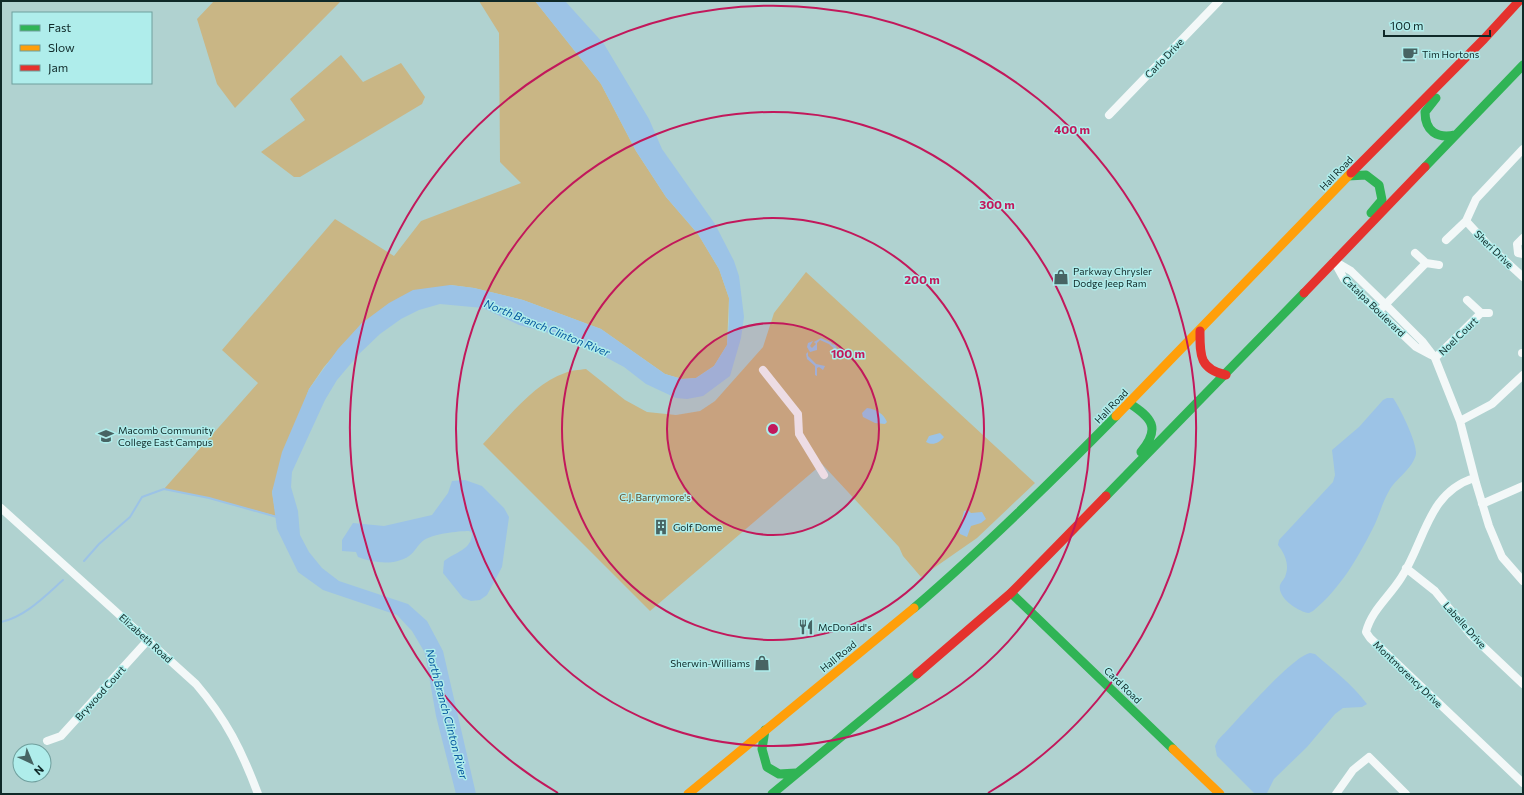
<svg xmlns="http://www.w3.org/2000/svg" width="1524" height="795" viewBox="0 0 1524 795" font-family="Commissioner,sans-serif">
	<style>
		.green { fill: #c9b685 }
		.water { fill: #9cc3e6 }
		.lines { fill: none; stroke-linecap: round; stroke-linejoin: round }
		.stream { stroke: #9cc3e6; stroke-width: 2 }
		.street { stroke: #f3f8f8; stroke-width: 8 }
		.fast { stroke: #30b455; stroke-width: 9 }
		.slow { stroke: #ff9f0a; stroke-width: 9 }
		.jam { stroke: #e5322d; stroke-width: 9 }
		.ring { fill: none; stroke: #c2185b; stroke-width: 2 }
		.labels { text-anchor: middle; stroke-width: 3; stroke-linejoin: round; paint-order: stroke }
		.poi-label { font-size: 10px; fill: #0f2928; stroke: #afedeb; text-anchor: start }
		.street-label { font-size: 10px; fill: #0f2928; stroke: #afedeb }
		.park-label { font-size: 10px; fill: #654820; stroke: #afedeb }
		.water-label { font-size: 11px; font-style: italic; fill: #03559e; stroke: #afedeb }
		.centre { fill: #c2185b; stroke: #afedeb; stroke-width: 2 }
		.ring-label { font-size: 12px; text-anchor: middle; font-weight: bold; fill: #c2185b; stroke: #afedeb; stroke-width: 3; stroke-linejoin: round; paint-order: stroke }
	</style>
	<rect width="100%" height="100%" fill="#b0d2d0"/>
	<path class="green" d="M214,1H341L235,108L217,84L197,19Z
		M479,1H535L601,84L636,151L666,197L698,234L719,269L729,298L727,345L714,366L696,378L682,379L665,374L601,329L523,300L474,288L451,285L362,323L324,367L309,389L272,492L276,516L209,498L164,489L258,383L222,350L335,219L394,256L421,221L521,183L500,162L499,33Z
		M341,55L363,82L401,63L425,97L422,104L300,177H294L261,152L305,120L290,99Z
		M806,272L1035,483L977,538L921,577L903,556L899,547L822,464L650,611L483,444C505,421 534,383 565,373C571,370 579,370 586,369L625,400L647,412L676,415L700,411L715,401L763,347L774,313Z"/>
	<path class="water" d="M535,1H565L604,44L649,119L662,149L715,224L734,261L739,276L744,317L741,338L730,376L703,396L687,399L676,398L646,384L624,367L572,339L519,325L483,308L440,304L419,310L401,319L380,334L359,354L337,380L325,400L292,472L291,487L298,511L300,535L309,552L322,568L339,581L408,604L427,621L443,651L476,794H456L436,716L425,653L412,631L397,615L323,590L298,572L277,529L272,492L282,452L309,389L338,349L362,323L389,303L413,290L450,285L474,288L523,300L601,329L665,374L682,379L696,378L714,366L727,345L729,322V298L719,269L698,234L666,197L636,151L601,84Z
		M821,338L832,343L831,344L835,345L842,356L829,344L820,340L817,343V350L810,352L807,347L808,343L813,341L810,346L812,348L816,344L814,342Z
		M808,352V356L816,364L825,366L823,370L819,367L817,368V376L815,375V366L807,359L806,354Z
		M1387,398H1393C1400,408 1417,442 1416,454C1413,469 1396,478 1389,491C1383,501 1380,513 1375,524C1359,556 1341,588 1313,611L1309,613C1299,612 1277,598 1280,585C1281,582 1284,579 1285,577C1290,565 1285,554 1278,545L1279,540L1333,482L1335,475L1332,450L1359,427L1383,400Z
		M867,408C876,409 884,414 887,422L885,424L875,423L863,417L862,413Z
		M940,433L944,437C939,443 933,446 926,442L929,436Z
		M465,480L482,486L504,508L509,517L502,567L487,595L480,600L471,601L463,598L443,573L444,561C455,552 472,550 472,533L469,531C458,531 433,534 424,540C418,544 415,552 409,556C394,566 374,563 358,557L356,552L342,551V540L353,523L384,526L432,515L448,493L452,481Z
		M968,510L971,513L982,512L986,519L981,523L971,526L967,537L960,534L959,531L964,511Z
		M1310,653L1315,654C1333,670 1352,684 1367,704L1362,707L1343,708L1335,714L1307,747L1274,779L1267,793H1254L1217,756L1215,746L1218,740C1235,723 1291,657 1310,653Z"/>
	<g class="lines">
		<path class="stream" d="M84,561L99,544L130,517L142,497L164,489L209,498L277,517
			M1,622C25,617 45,596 63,580"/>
		<path class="street" d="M1109,115L1219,1
			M1466,221L1489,246L1523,277
			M1523,238L1517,244L1518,253L1523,254
			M1446,240L1466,221L1476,199L1523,149
			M1415,253L1426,263L1439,265
			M1334,261L1351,271L1386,305L1422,341L1435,358L1460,421L1476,483L1489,526L1502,557L1523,581
			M1334,261L1344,279L1416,347L1431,355
			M1467,300L1481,313
			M1382,308L1426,263
			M1522,353H1523
			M1435,358L1481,313H1489
			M763,370L798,414L799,434L824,475
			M1460,421L1492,404L1523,375
			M1474,478C1427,493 1425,542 1401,578C1389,597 1371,611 1366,632L1370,638L1523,783
			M1482,504L1523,486
			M1,508L196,684C226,719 242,751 258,794
			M1406,568L1435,591L1471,635L1523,684
			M47,741L61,736L148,640
			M1336,794L1353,770L1369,757L1406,794"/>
		<path class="fast" d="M1436,98L1425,112C1425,131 1437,139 1455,135
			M1425,167L1523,65
			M1348,176L1366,175L1379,185L1382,200L1371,213
			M1129,403C1152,418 1161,428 1141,452
			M1106,496L1304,293
			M1011,593L1173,749
			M914,608C985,547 1051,482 1116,416
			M765,730L762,749L767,767L779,774L796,773
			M772,794L917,674"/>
		<path class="slow" d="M1116,416L1351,173
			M1173,749L1220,794
			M688,794L914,608"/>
		<path class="jam" d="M1351,173L1484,39L1519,1
			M1304,293L1425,167
			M1200,331C1200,355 1199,369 1226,375
			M917,674L1011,593L1106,496"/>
	</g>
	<circle cx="773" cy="429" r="106" fill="#c2185b" fill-opacity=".12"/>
	<g class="ring">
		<circle cx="773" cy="429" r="106"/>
		<circle cx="773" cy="429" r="211"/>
		<circle cx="773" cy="429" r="317"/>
		<path d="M558 793A423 423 0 1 1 988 793"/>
	</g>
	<defs>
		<symbol id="cafe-bare" viewBox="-9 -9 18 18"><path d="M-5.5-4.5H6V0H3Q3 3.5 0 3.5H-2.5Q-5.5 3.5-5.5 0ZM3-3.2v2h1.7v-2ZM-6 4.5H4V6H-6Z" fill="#476463" stroke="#afedeb" stroke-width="2.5" paint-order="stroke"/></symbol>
		<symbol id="shop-bare" viewBox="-9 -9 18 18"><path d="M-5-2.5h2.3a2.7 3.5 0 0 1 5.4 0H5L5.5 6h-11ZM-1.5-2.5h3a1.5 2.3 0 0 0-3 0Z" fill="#476463" stroke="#afedeb" stroke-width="2.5" paint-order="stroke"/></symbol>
		<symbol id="university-bare" viewBox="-9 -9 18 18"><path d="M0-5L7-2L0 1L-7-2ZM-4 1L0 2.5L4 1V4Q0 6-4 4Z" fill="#476463" stroke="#afedeb" stroke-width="2.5" paint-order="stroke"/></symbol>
		<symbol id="building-bare" viewBox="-9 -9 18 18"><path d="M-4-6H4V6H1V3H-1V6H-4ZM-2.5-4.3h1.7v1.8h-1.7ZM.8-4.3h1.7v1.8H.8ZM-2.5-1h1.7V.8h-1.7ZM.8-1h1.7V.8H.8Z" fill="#476463" stroke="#afedeb" stroke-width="2.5" paint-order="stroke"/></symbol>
		<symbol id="restaurant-bare" viewBox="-9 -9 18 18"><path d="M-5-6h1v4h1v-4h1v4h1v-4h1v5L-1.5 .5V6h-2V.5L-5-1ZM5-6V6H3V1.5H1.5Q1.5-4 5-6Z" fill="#476463" stroke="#afedeb" stroke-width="2.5" paint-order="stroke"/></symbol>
	</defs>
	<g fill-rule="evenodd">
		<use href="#cafe-bare" x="1399" y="43" width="22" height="22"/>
		<use href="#shop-bare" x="1050" y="266" width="22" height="22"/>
		<use href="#university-bare" x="95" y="425" width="22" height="22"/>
		<use href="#building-bare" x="650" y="516" width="22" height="22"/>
		<use href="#restaurant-bare" x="795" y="616" width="22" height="22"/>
		<use href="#shop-bare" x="751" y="652" width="22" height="22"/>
	</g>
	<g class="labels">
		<g class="poi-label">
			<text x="1422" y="58">Tim Hortons</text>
			<text x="1073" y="275">Parkway Chrysler<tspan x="1073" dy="12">Dodge Jeep Ram</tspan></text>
			<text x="118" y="434">Macomb Community<tspan x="118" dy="12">College East Campus</tspan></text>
			<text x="673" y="531">Golf Dome</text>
			<text x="818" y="631">McDonald's</text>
			<text x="750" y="667" text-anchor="end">Sherwin-Williams</text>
		</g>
		<g class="street-label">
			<text transform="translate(1164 58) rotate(-46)" y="4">Carlo Drive</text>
			<text transform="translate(1336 173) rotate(-46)" y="4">Hall Road</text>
			<text transform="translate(1494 249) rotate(44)" y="4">Sheri Drive</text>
			<text transform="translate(1374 306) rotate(44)" y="4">Catalpa Boulevard</text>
			<text transform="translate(1458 336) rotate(-44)" y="4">Noel Court</text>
			<text transform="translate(1111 406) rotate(-46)" y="4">Hall Road</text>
			<text transform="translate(1465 625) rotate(48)" y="4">Labelle Drive</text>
			<text transform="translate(146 638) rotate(42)" y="4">Elizabeth Road</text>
			<text transform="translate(838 656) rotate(-39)" y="4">Hall Road</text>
			<text transform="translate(1408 674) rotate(44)" y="4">Montmorency Drive</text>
			<text transform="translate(1123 685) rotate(44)" y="4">Card Road</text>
			<text transform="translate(100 693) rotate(-48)" y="4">Brywood Court</text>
		</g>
		<g class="park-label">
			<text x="655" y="501">C.J. Barrymore's</text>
		</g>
		<g class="water-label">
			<text transform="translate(547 328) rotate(22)" y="4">North Branch Clinton River</text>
			<text transform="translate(447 714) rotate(75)" y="4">North Branch Clinton River</text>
		</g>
	</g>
	<circle cx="773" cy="429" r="6" class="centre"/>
	<g class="ring-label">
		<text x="1072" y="134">400 m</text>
		<text x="997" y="209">300 m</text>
		<text x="922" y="284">200 m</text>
		<text x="848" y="358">100 m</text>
	</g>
	<rect width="1524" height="795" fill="none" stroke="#0f2928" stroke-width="4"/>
	<rect x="12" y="12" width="140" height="72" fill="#afedeb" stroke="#6f9f9d"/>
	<rect x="20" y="25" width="20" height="6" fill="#30b455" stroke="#6f9f9d"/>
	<text x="48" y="32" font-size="12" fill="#0f2928">Fast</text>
	<rect x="20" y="45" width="20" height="6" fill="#ff9f0a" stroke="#6f9f9d"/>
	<text x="48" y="52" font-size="12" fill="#0f2928">Slow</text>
	<rect x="20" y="65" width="20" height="6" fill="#e5322d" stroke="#6f9f9d"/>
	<text x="48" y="72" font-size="12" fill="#0f2928">Jam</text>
	<g transform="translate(32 763) rotate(136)"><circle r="19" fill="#afedeb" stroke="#6f9f9d"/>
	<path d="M0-3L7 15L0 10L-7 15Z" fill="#476463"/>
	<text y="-6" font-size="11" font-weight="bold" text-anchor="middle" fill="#0f2928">N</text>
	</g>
	<path d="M1384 30v6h106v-6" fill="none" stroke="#0f2928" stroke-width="2"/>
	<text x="1390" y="30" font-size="12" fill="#0f2928" stroke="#afedeb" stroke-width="3" paint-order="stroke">100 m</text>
</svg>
